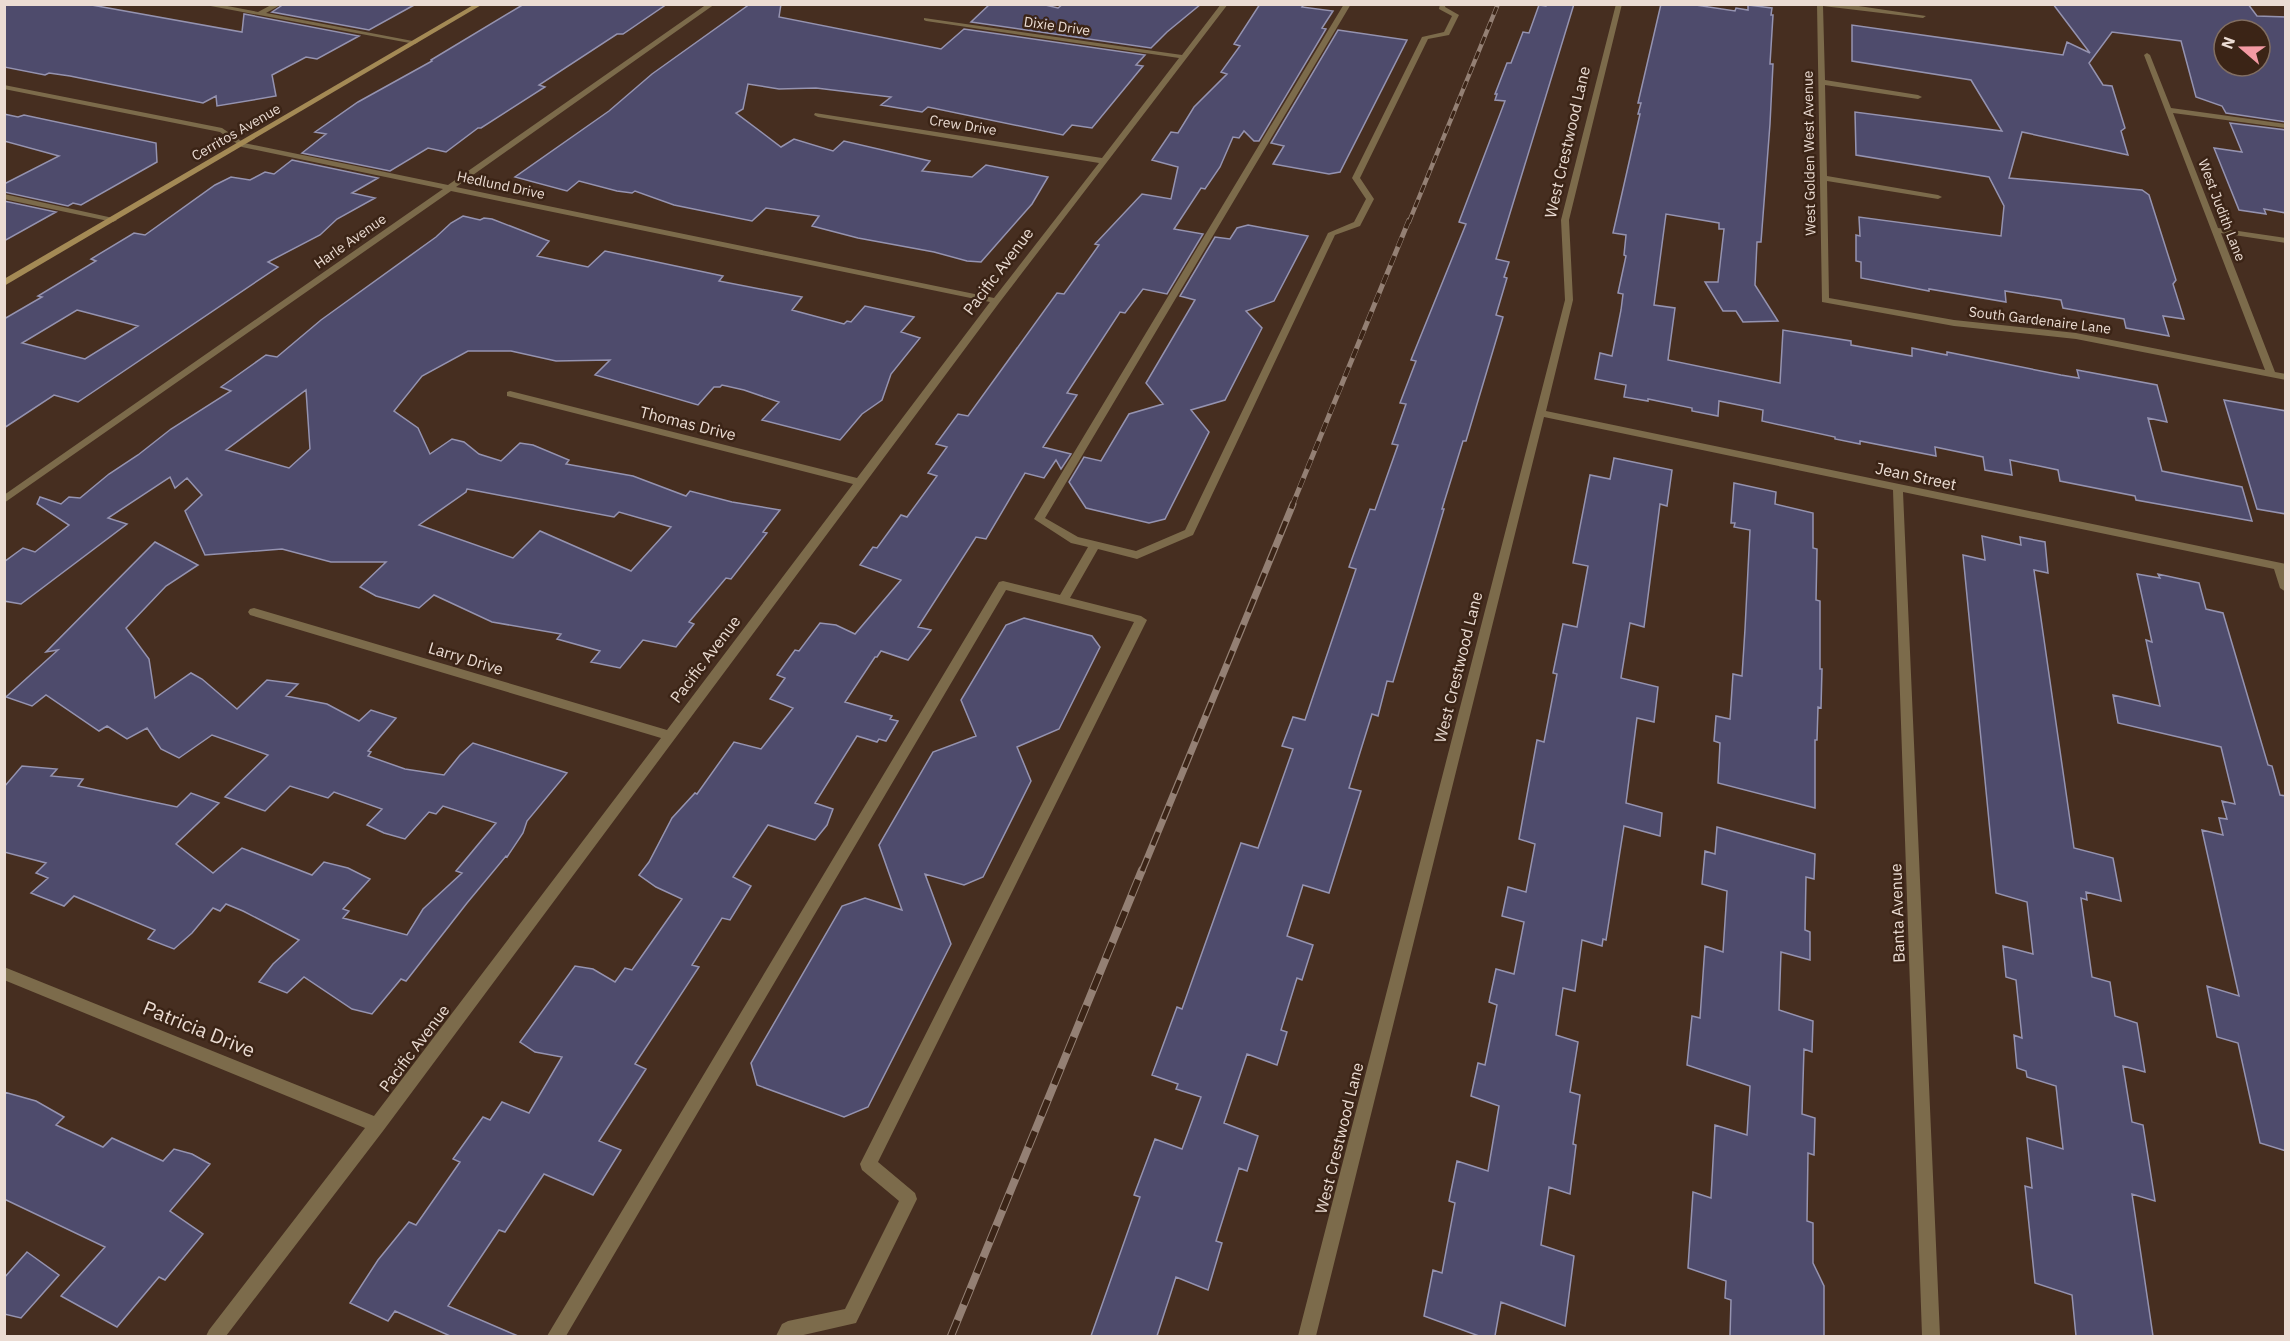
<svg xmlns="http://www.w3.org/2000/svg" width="2290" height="1341" viewBox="0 0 2290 1341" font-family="'IBM Plex Sans',sans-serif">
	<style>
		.building { fill: #4e4b6c; stroke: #9593b0; stroke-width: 1.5; fill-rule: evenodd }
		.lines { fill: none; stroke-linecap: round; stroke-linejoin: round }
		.lane { fill: #7c6b4b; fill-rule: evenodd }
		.street { fill: #7c6b4b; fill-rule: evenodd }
		.secondary { fill: #a48a55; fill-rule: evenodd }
		.rail-far3-casing { stroke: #948074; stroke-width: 4.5 }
		.rail-far2-casing { stroke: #948074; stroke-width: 5 }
		.rail-far1-casing { stroke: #948074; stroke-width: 7 }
		.rail-casing { stroke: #948074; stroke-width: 8 }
		.rail-far3 { stroke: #3b2416; stroke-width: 3; stroke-dasharray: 8; stroke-linecap: butt }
		.rail-far2 { stroke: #3b2416; stroke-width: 4; stroke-dasharray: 10; stroke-linecap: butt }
		.rail-far1 { stroke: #3b2416; stroke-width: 4.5; stroke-dasharray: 14; stroke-linecap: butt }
		.rail { stroke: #3b2416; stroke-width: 6; stroke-dasharray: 17; stroke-linecap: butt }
		.labels { text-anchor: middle; stroke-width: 5; stroke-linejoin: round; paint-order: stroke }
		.far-street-label { font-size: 14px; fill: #ebdcd3; stroke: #3b2416 }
		.street-label { font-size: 16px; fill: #ebdcd3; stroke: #3b2416 }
		.near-street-label { font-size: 20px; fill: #ebdcd3; stroke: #3b2416 }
	</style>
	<rect width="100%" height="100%" fill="#462e20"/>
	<path class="building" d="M4,4H86L242,32L244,14L359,36L317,59L306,57L272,75L276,96L217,106L216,96L203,103L70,76L49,73L45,75L4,67Z
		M284,4H416L369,30L272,12Z
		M524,4H667L623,34H617L539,85L545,87L481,128H478L446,152L428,148L390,171L302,153L326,134L315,132L358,102L432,61L431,60Z
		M750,4H781L779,17L941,49L964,29L1145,55L1136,65L1143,66L1092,128L1072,125L1063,135L928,107L922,112L881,105L891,97L816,88L779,89L748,84L743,109L736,113L781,147L794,139L833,151L844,141L930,161L922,171L972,177L986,165L1048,177L1032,204L981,262L967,261L934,252L858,238L812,226L819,216L766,208L752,221L674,205L635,191L632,193L617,191L579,181L567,191L515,177L609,111L652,74Z
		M990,4H1041L1058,8L1063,4H1201L1167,32L1151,48L971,22Z
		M1260,4H1304L1302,7L1333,11L1322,28L1326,29L1259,141H1254L1244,131L1239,138L1233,137L1220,167L1205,189L1201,188L1174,229L1203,234L1167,294L1143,289L1125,313L1120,312L1067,393L1077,395L1043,447L1071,454L1061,469L1056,460L1044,478L1025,473L986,539L976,537L918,627L931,630L908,660L881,651L877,657H875L845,702L892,716L890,719L898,721L886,741L879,739L877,742L857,736L815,803L833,809L827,825L815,840L768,825L733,877L751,886L730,920L722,918L692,965L699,967L635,1064L646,1069L599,1141L621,1150L593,1195L544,1174L505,1232L499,1230L448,1306L518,1336H450L395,1311L388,1321L350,1303L378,1260L409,1222L416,1225L460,1162L453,1159L483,1117L490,1120L502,1102L529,1113L562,1057L535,1052L520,1042L575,966L593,969L615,982L625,968L632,970L651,943L682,899L656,887L639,875L649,862L672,818L695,793L697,794L734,742L761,749L793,708L770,699L785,678L777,675L795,650L799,651L820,623L836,625L855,634L901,580L860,565L873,547L877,548L901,515L907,517L937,476L928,473L947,447L936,444L958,414L968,416L1057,293L1064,294L1099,245L1095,244L1142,194L1171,199L1178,167L1152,160L1171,132L1178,133L1194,107L1227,74L1221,72L1240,46L1234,44Z
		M1547,4H1574L1496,259L1509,262L1504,277L1507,278L1496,315L1503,317L1466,441H1463L1442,509H1444L1393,682L1387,681L1378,716L1372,714L1349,788L1361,791L1329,893L1303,885L1287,936L1313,945L1302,980L1297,978L1281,1030L1287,1032L1277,1065L1247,1054L1224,1123L1258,1136L1247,1171L1239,1168L1216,1241L1222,1243L1208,1290L1176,1277L1157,1336H1091L1140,1197L1134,1195L1155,1139L1182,1149L1201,1097L1176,1089L1178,1084L1152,1075L1177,1007L1182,1009L1241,843L1258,848L1293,749L1282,746L1293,717L1305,720L1356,569L1349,567L1370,509L1375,510L1398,445L1392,444L1406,404L1400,403L1416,361L1411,360L1466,224L1459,222L1505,101L1495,100L1497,94H1495L1507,63H1511L1523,32L1529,33L1539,5L1546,6Z
		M1661,4H1689L1735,11L1736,8L1748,10V5L1772,8L1771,15H1773L1770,64H1773L1770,124L1761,242H1757L1755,285L1778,321L1743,322L1736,311H1723L1705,282H1718L1724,229H1719V223L1666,214L1654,305L1675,308L1668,360L1780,383L1783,330L1851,341V345L1912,356V348L1947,355V352L2061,375L2079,378L2077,370L2157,385L2167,422L2148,418L2162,471L2242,487L2252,521L2136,500L2135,496L2060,481L2058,470L2010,460L2012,475L1985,470L1983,457L1935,447L1936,456L1860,441V444L1835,439V437L1762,421L1763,410L1719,401L1718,416L1692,411V408L1648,399V401L1624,397L1626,385L1595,379L1600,353L1612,356L1621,310L1623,294L1618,293L1626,256L1624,255L1626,235L1613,233L1640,114H1638L1641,103H1638Z
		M2053,4H2248L2257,16L2286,17V122L2226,113L2222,106L2196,97L2181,41L2112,32L2089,63L2103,85L2112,86L2125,128L2121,131L2128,155L2022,132L2009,178L2142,190L2149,195L2176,280L2173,284L2184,319L2163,316L2169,336L2126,328L2124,319L2063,308L2061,300L2005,291L2006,302L1929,289V291L1861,278V262L1856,261V235L1860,236L1859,217L2001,236L2004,206L1989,177L1856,155L1855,112L2002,131L1971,80L1852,61V25L2063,55L2067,42L2090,53ZM2224,30H2260V66H2224Z
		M1338,30L1407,40L1340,172L1329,174L1273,164L1284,146L1271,143Z
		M4,114L18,117L24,115L156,143L157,162L81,205L73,203L68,206L4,192V184L59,156L4,141Z
		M2230,123L2286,130V213L2264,209L2266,214L2239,210L2214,148L2242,152Z
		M292,160L378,178L352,193L375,198L337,219L320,235L268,262L278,267L78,402L54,395L4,428V319L42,297L38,296L96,261L91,259L134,233L145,235L215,185L231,177L250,180L265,172L274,174ZM77,310L138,326L85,359L22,343Z
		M4,201L56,212L4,241Z
		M463,216L480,220L484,218L492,219L549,241L537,256L588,267L605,251L723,276L719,281L802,297L792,310L844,324L847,321L851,322L865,306L914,317L901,332L920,338L891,374L882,400L862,414L840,440L762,420L779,402L744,390L722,385L720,387H714L698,405L595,375L610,360L556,361L511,351H468L422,376L394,411L418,428L430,454L452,439L464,442L479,454L501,461L520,443L533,445L569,460L566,464L633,476L686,496L690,491L732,502L780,510L763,532L767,533L731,579L726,578L689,622L694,624L676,647L643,640L620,668L591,662L600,651L557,639L561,634L492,622L434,595L419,608L376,596L360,587L386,562H331L282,549L205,555L185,511L202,495L187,478L175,488L170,477L108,518L127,524L21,604L4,601V562L23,548L35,552L69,525L37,504L40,497L61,504L69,497L80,498L109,474L138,455L171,429L231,391L221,387L266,355L277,357L321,320L436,237L451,223ZM306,390L310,449L289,468L226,450ZM467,489L614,517L619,512L671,527L631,571L540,531L513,558L419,525L466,492Z
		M1248,225L1308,236L1274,301L1246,311L1262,328L1225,400L1191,410L1209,432L1165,519L1149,523L1086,508L1069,482L1084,457L1101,461L1129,414L1163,404L1146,383L1195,300L1180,296L1215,237L1230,239L1237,228Z
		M2224,400L2286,411V514L2257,509Z
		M1614,458L1672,470L1667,506L1660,504L1644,627L1630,623L1621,678L1658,687L1654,722L1637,718L1626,803L1662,813L1660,836L1624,826L1606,940L1603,939L1602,946L1582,940L1575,991L1563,988L1556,1035L1578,1042L1570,1092L1580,1095L1573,1144L1576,1145L1570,1194L1549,1187L1541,1245L1574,1256L1565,1326L1501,1302L1495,1336H1479L1424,1316L1433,1270L1442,1273L1455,1203L1449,1201L1457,1161L1488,1171L1499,1106L1471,1096L1478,1063L1485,1065L1497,1005L1489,1002L1496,969L1514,974L1524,922L1502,916L1508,887L1526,892L1535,844L1519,839L1537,740L1544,742L1557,674L1553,673L1563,624L1577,627L1588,566L1573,563L1590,475L1610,479Z
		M1734,483L1776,492L1775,504L1813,513V548L1817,549L1816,600L1820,601V669H1822L1821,708L1818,707L1817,740H1815V808L1718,783L1720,743L1714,741L1716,716L1730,719L1733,674L1742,676L1745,629L1750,530L1734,527L1735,523H1731Z
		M1982,536L2021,545L2020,537L2045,542L2048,573L2034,570L2074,848L2113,858L2121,901L2086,892L2087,900L2081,898L2092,977L2110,982L2115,1016L2137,1023L2145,1072L2123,1066L2132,1122L2143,1125L2155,1201L2132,1194L2153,1336H2076L2072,1295L2035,1283L2025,1186L2032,1188L2027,1138L2063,1149L2056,1086L2027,1077L2026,1071L2017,1068L2014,1035L2022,1038L2016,980L2006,977L2003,946L2033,954L2027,902L1996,893L1963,555L1985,560Z
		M155,542L198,565L166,586L126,628L149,659L155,698L191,673L202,679L237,709L267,680L298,684L286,696L327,704L359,721L371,710L396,718L368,751L371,752L368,756L405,769L444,775L460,755L473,743L567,773L527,821L523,833L507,857L506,856L467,903L406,981L401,979L372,1014L352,1009L304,977L287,993L259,982L273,964L299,940L243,911L226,904L220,911L213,908L192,933L174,949L148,939L155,930L74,896L64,906L31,893L48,878L36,873L46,863L4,852V787L22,766L57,769L51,776L83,779L78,786L177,807L191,793L219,803L176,844L213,873L242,848L312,875L324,862L348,868L370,879L343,909L349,911L343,918L407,935L423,909L462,873L456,871L496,823L443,806L436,814L429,812L405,839L384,833L367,825L382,809L334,792L328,798L290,786L265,811L225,797L268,755L212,735L179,758L161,749L147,728L127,739L107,726L99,731L46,695L32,706L6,697L58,650L46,652Z
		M2137,574L2160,578L2158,574L2199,583L2206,609L2223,613L2268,765L2272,766L2280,795L2286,796V1151L2260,1143L2238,1043L2217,1037L2207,986L2239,996L2202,830L2223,835L2219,818L2227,819L2222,801L2235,804L2221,747L2118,723L2113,695L2160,706L2146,640L2152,642Z
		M1024,618L1092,636L1100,647L1059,729L1017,747L1031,781L983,877L964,885L925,874L951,944L868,1107L844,1117L757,1085L751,1063L842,906L865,898L902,910L879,845L933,752L976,736L961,700L1006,625Z
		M1717,827L1815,854L1814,879L1806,877L1805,930L1810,932V960L1781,952L1779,1010L1813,1021L1812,1052L1804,1049L1802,1114L1815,1118L1814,1155L1808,1153L1807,1221L1813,1223V1263L1824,1286V1336H1730L1731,1300L1725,1298L1726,1281L1688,1268L1693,1192L1711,1198L1715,1125L1747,1135L1750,1086L1687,1065L1692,1016L1700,1018L1705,946L1723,952L1727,891L1702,884L1705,851L1715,854Z
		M4,1092L36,1101L64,1117L56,1125L103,1147L112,1138L163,1161L174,1149L192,1154L210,1164L170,1211L203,1234L165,1280L159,1277L117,1327L61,1296L105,1247L4,1199Z
		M27,1252L59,1275L21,1318L4,1314V1278Z"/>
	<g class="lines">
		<path class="lane" d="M1344,4H1351L1045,518L1078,537L1136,551L1185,530L1328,233L1354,222L1366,199L1352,178L1422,37L1444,32L1452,16L1439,9L1440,4H1446L1445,7L1459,15L1449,35L1428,39L1360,178L1374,199L1360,226L1335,235L1193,535L1137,559L1098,549L1070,598L1141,616L1147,620L878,1162L915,1193L917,1199L856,1323L799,1336H776L782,1324L788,1321L845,1309L899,1201L862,1170L860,1164L1134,622L1006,590L566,1336H547L999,582L1003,581L1060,595L1088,547L1071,543L1034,519Z
			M4,194L113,218L117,220L113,222L4,199Z"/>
		<path class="street" d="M200,4H217L258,12L273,4H282L266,13L418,42L415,44Z
			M707,4H715L456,187L994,298L1099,163L818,117L814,115L815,113L1102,158L1179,58L926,21L924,20V18L1182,55L1221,4H1228L999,303L383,1131L226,1336H206L209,1330L365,1128L4,980V967L374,1116L661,738L250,615L248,612L250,609L254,608L667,730L853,484L507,396V392L510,391L857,478L990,302L451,191L4,503V495L443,189L242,147L220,132L4,89V85L222,128L244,143L448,185Z
			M1616,4H1622L1569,220L1573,300L1546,411L2286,564V592L2280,588L2274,569L1903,492L1940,1336H1922L1893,490L1544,417L1316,1336H1298L1565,300L1561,220Z
			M1817,4H1845L1926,16L1923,18L1823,6L1825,80L1918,95L1922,97L1918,99L1825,85L1827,176L1938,195L1942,197L1938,199L1827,181L1829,298L1954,320L2076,333L2265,370L2144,55L2147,53L2150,55L2171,108L2286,124V128L2173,113L2218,228L2286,238V243L2221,233L2275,372L2286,374V380L2076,339L1954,326L1822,302Z"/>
		<path class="secondary" d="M475,4H483L4,286V279Z"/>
		<defs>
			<path id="rail-far3" d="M1409,222L1498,4"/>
			<path id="rail-far2" d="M1292,506L1409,220"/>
			<path id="rail-far1" d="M1142,871L1293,504"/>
			<path id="rail" d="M951,1336L1142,870"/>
		</defs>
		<use href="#rail-far3" class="rail-far3-casing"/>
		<use href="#rail-far2" class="rail-far2-casing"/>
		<use href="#rail-far1" class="rail-far1-casing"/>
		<use href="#rail" class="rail-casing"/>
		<use href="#rail-far3" class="rail-far3"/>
		<use href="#rail-far2" class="rail-far2"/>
		<use href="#rail-far1" class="rail-far1"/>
		<use href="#rail" class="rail"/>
	</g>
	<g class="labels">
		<g class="far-street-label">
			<text transform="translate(1057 26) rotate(8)" y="5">Dixie Drive</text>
			<text transform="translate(963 125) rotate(9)" y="5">Crew Drive</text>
			<text transform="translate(236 132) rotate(-30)" y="5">Cerritos Avenue</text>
			<text transform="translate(1809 153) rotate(-91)" y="5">West Golden West Avenue</text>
			<text transform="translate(501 185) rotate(12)" y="5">Hedlund Drive</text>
			<text transform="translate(2222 210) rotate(69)" y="5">West Judith Lane</text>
			<text transform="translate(350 241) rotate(-35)" y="5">Harle Avenue</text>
			<text transform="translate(2040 320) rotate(7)" y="5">South Gardenaire Lane</text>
		</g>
		<g class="street-label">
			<text transform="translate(1567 142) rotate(-77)" y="6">West Crestwood Lane</text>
			<text transform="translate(998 271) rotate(-53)" y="6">Pacific Avenue</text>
			<text transform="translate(688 423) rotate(14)" y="6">Thomas Drive</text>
			<text transform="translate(1916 476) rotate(12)" y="6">Jean Street</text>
			<text transform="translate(466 658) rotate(17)" y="6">Larry Drive</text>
			<text transform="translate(705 659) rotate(-53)" y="6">Pacific Avenue</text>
			<text transform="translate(1458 667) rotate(-76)" y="6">West Crestwood Lane</text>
			<text transform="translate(1897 913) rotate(-92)" y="6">Banta Avenue</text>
			<text transform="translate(414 1048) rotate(-53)" y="6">Pacific Avenue</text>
			<text transform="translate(1339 1138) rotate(-76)" y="6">West Crestwood Lane</text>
		</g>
		<g class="near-street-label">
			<text transform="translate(199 1029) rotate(22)" y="7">Patricia Drive</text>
		</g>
	</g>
	<rect width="2290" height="1341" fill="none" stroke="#ebdcd3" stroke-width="12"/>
	<g transform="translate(2242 48) rotate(290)"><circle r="28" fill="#3b2416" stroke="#816e62" stroke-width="1.5"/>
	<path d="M0-4.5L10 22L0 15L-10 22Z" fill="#f49aa4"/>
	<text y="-9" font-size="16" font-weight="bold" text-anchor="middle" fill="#ebdcd3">N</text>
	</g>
</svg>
